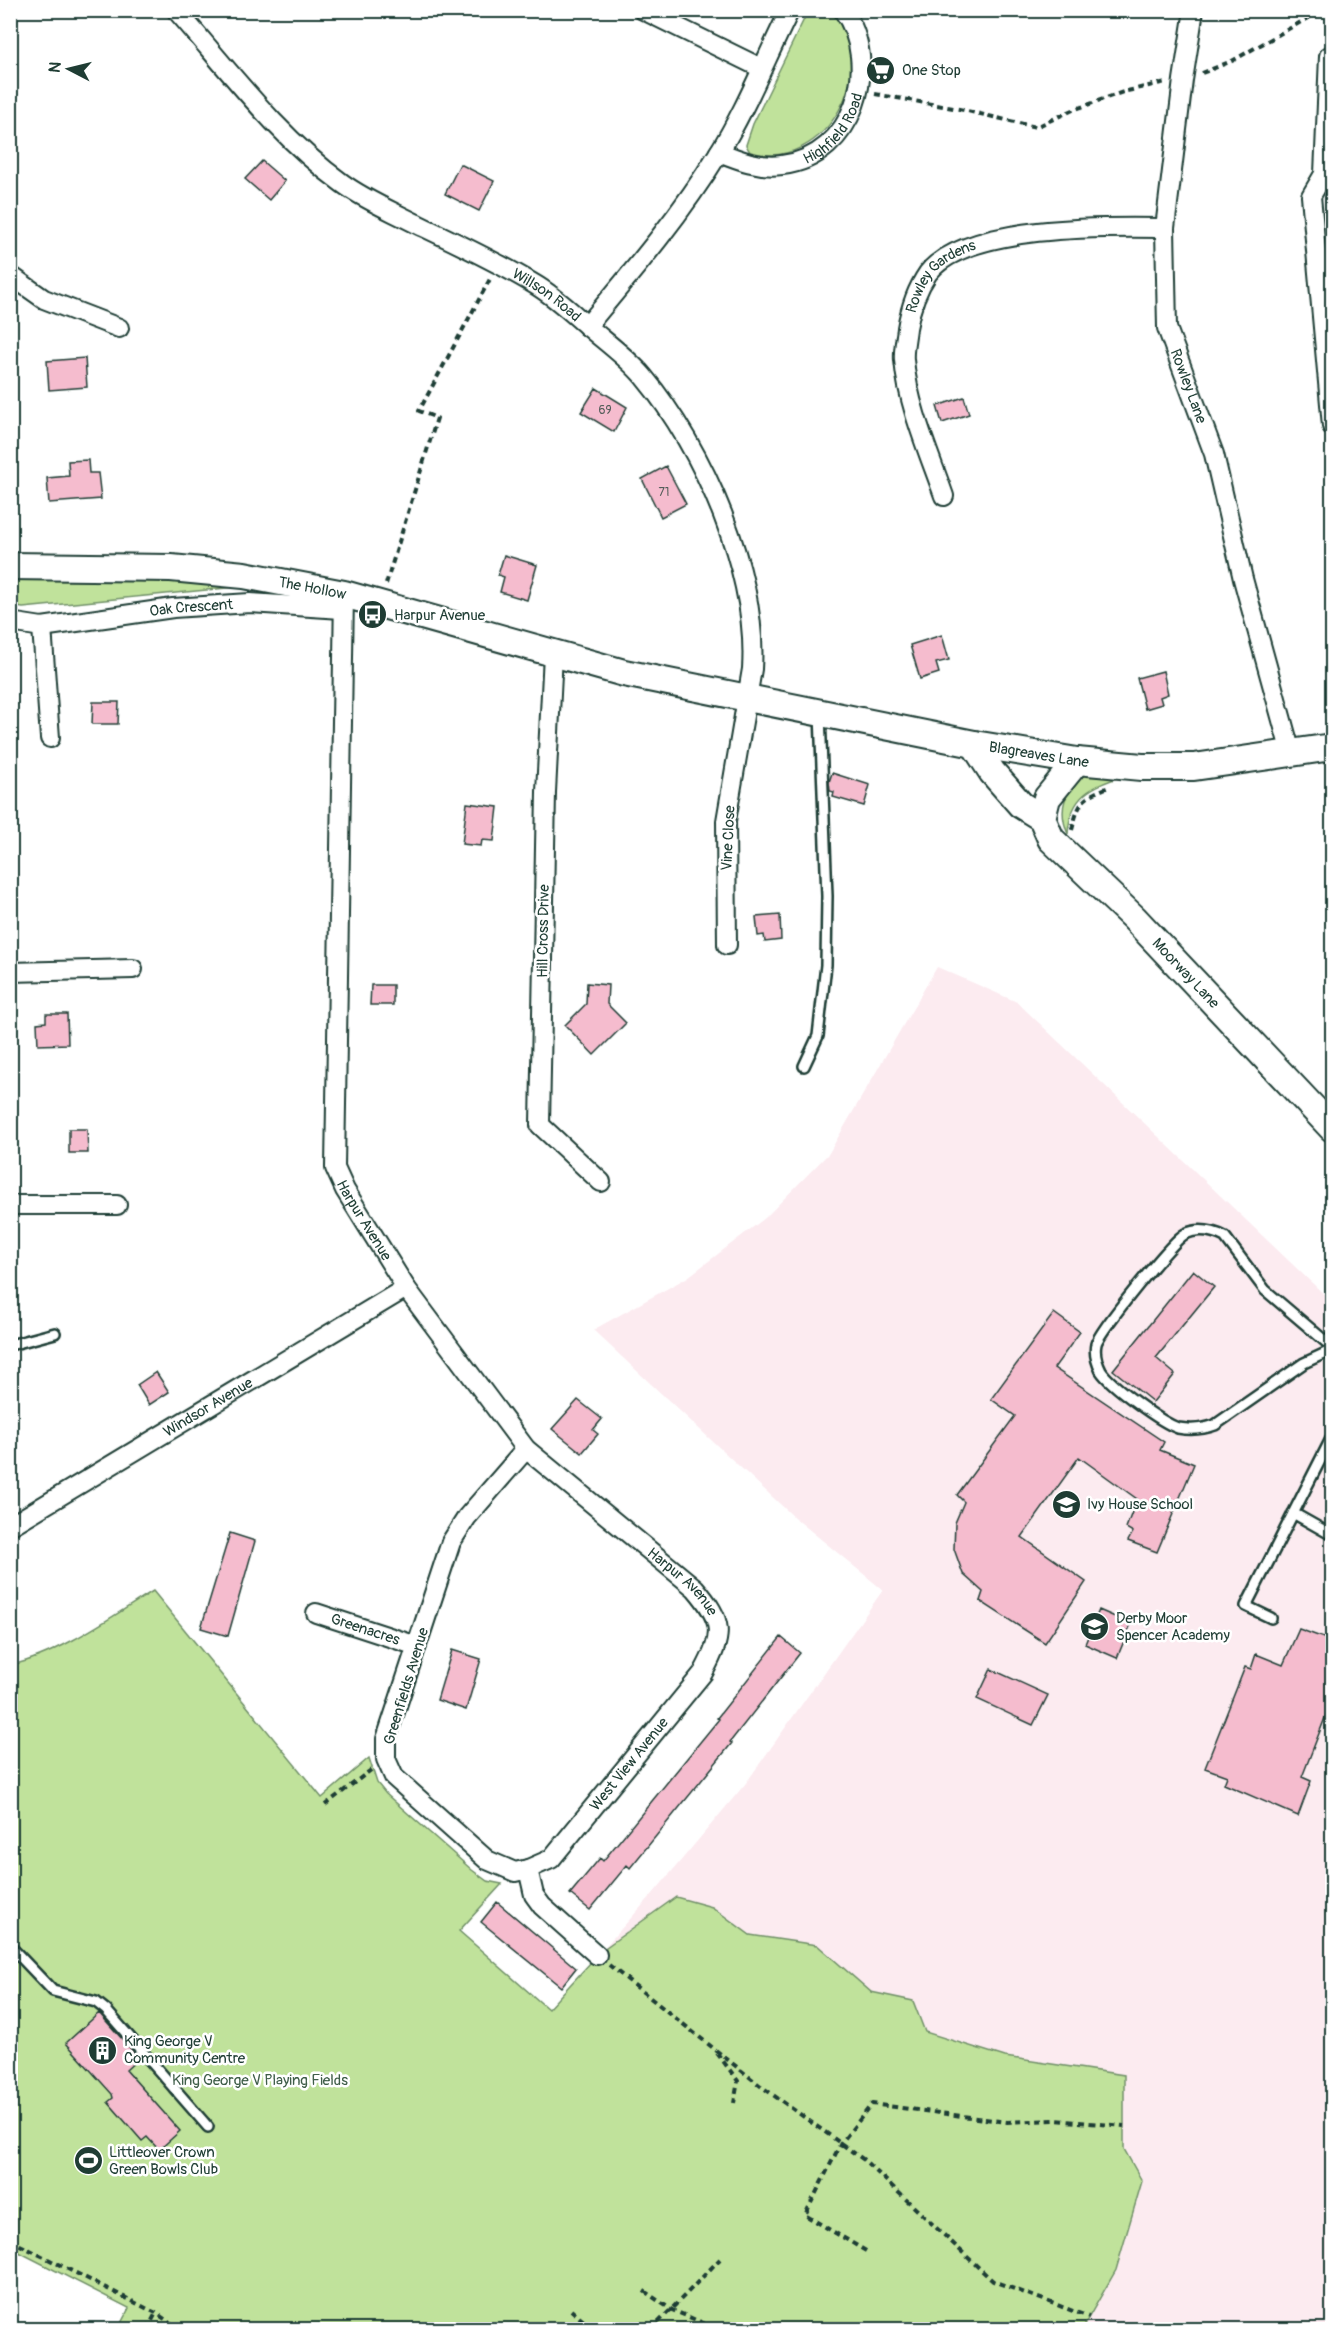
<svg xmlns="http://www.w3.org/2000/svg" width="1343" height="2340" viewBox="0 0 1343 2340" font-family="Pangolin,sans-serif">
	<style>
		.built { fill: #fcebf0 }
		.green { fill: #c0e29b; stroke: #709068; stroke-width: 1.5 }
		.building { fill: #f5bcce; stroke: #1f3d34; stroke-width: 1.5 }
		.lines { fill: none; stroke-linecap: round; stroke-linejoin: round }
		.lane-casing { stroke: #1f3d34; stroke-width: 14 }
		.street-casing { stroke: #1f3d34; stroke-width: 22 }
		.secondary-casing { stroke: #1f3d34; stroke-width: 30 }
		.path { stroke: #1f3d34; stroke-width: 4; stroke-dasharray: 6 4.5; stroke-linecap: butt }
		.lane { stroke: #fff; stroke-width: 9 }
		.street { stroke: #fff; stroke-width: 18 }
		.secondary { stroke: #fff; stroke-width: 26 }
		.labels { text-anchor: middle; stroke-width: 5; stroke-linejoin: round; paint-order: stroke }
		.number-label { font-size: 12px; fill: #545d5a }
		.poi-label { font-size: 15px; fill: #1f3d34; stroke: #fff; text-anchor: start }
		.street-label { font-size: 15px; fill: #1f3d34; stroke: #fff }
		.park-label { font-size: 15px; fill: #3f5e49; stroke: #fff }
	</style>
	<rect width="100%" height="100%" fill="#fff"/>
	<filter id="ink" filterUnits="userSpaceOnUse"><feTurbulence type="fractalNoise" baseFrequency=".0167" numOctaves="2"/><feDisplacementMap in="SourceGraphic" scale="12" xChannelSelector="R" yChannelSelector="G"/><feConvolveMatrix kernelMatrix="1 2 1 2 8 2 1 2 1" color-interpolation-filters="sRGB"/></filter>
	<g filter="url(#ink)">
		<path class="built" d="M937,967L1017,1002L1332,1302V2329H815L548,2009L652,1895L746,1783L883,1590L795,1518L593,1330L688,1277L765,1218L829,1153Z"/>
		<path class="green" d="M808,11H830C885,65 826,174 750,152L746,145L753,124Z
			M10,576H197L237,587L23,608L11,606Z
			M1085,773L1128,774C1094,786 1070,793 1068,834C1057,808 1065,791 1085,773Z
			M153,1591L322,1798L369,1758L377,1783L386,1794L472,1870L487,1881L502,1884L459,1931L548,2009L602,1950L676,1897L712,1907L750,1935L817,1945L871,1992L913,2001L925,2032L1005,2057L1124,2075V2149L1142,2181L1116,2270L1082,2329H118L129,2308L11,2248V1665C56,1656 113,1616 153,1591Z"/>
		<path class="building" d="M262,161L285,181L269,200L245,179Z
			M460,164L494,181L479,211L445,194Z
			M85,358L87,387L49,390L47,361Z
			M596,388L627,407L614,432L581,412Z
			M964,397L969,414L942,423L937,406Z
			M88,460L89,473H98L101,499L49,503L47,478L69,476L68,461Z
			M666,466L686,504L661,517L642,479Z
			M504,555L537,565L527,600L500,592L504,577L498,575Z
			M942,635L949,660L936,663L939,673L920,679L910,645Z
			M1163,671L1168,694L1160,697L1162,704L1145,709L1137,678Z
			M93,702H119L118,724H92Z
			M832,773L870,785L864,806L833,797L834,792L830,791L829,782Z
			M467,803L498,807L494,841L482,840L481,846L462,844Z
			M780,915L781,940L765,942L764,935L758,936L756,917Z
			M587,983L608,985L607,1004L626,1023L594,1055L565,1025L586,1004Z
			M371,985H393V1005H370Z
			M46,1014H67L68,1044L38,1045L37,1023L46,1022Z
			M69,1129H87L88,1153H69Z
			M1193,1270L1214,1287L1156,1358L1175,1374L1153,1402L1113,1370Z
			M1054,1313L1080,1332L1054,1368L1164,1442L1160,1450L1194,1464L1157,1552L1128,1541L1133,1532L1126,1528L1137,1499L1079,1457L1022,1537L1086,1582L1045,1643L980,1601L983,1592L963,1574L954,1549L955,1523L964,1502L957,1495L1015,1416L991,1399Z
			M156,1372L169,1392L149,1405L137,1385Z
			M578,1400L602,1419L593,1430L598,1434L582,1453L552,1429Z
			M230,1533L255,1541L228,1636L201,1628Z
			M1099,1610L1131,1624L1117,1658L1085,1644Z
			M1299,1629L1332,1641V1700L1302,1777L1311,1781L1298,1816L1224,1784L1227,1776L1205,1768L1245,1667L1251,1669L1256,1654L1283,1665Z
			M781,1637L800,1653L730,1742L732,1743L630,1868L627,1865L590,1910L570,1894L600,1858L603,1861L719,1719L717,1718Z
			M452,1650L481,1659L466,1710L437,1700Z
			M991,1669L1048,1695L1033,1725L977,1699Z
			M497,1902L576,1968L561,1987L481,1922Z
			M99,2013L139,2058L126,2070L180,2131L159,2150L147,2137L142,2141L108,2102L113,2098L112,2094L66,2043Z"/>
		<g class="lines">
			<defs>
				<path id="lane" d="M804,1066L818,1036L826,965L827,896L820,714
					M10,1345L55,1333
					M1332,1347L1265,1290L1225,1237C1213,1231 1198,1228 1185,1234C1173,1240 1099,1331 1096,1344C1094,1353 1097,1363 1101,1371C1110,1385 1162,1423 1178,1428C1190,1430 1204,1429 1215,1425L1304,1363L1332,1350
					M1293,1513L1332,1535
					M1271,1618L1246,1606L1332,1437
					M10,1946L53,1991L96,2002L106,2010L208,2127"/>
				<g id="street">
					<path id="s1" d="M176,10C228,69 278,137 342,183C365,200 390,210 415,223C455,242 496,261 534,284C553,295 569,310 585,324C604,341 627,357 643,376C704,449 758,574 752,669L726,821L727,945"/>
					<path d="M643,10L761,68"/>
					<path id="s2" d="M1194,10L1183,80L1165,228L1167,328L1214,454L1243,579L1291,753"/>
					<path d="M1329,56L1324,174L1311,196L1332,426"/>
					<path id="s3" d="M719,152C739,160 759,168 782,165C854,157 882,65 843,10"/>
					<path d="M10,275L44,299L119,328"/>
					<path d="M587,326C633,271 680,216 718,154C746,109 766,58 790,10"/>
					<path id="s4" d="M944,496C929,453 908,406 904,360C903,350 906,338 907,328C910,310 917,289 928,273C966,224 1108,227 1165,228"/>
					<path id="s5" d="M344,594L335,1168L345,1190L406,1288L526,1449L695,1588C724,1622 724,1634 703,1673L551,1859L528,1869"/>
					<path id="s6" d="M10,622L42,627L173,608L250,603L342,609"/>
					<path d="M42,627L50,738"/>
					<path d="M553,654L546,792L540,1125L601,1182"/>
					<path d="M10,972L133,969"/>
					<path d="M10,1205H117"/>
					<path d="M526,1449L467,1517L451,1542L386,1739V1759L394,1777L487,1860L515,1872L528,1869L534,1895L542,1906L597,1955"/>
					<path id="s7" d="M10,1526L406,1288"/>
					<path id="s8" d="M316,1613L417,1646"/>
				</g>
				<g id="secondary">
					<path id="s9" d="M10,566L171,568L244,575L344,594L624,673L974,744L1077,761L1142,767H1194L1332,747"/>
					<path id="s10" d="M974,744L992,772L1021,805L1042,818L1051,839L1134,918L1332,1128"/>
					<path d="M1042,818L1047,798L1077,761"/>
				</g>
			</defs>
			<use href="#lane" class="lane-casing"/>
			<use href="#street" class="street-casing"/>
			<use href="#secondary" class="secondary-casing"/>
			<path class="path" d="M1202,73L1232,61L1322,10
				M875,94L959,109L1036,127L1073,110L1123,92L1166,82
				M386,584L437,418L419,411L490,279
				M1072,830C1079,802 1082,797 1109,787
				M325,1805L371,1770
				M609,1965L762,2087L864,2160L993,2281L1089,2317
				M717,2053L738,2081L734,2103
				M10,2240L156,2313L181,2330
				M866,2251L805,2215L841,2143L872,2104L1007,2122L1055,2120L1124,2126
				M644,2291L672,2310L720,2330
				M571,2310L594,2330
				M147,2330L156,2313
				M651,2330L720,2259"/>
			<use href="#lane" class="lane"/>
			<use href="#street" class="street"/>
			<use href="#secondary" class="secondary"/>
		</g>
	</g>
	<defs>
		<symbol id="supermarket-disc" viewBox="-11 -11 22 22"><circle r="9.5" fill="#1f3d34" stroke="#fff"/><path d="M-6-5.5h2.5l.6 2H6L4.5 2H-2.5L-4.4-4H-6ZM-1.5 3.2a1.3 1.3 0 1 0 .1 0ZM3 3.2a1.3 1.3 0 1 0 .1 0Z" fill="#fff"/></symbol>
		<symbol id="bus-disc" viewBox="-11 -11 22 22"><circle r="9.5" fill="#1f3d34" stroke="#fff"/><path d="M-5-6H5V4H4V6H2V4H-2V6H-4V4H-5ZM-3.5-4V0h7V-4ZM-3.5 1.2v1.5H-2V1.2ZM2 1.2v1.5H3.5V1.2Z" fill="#fff"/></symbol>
		<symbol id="school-disc" viewBox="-11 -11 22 22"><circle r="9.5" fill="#1f3d34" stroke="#fff"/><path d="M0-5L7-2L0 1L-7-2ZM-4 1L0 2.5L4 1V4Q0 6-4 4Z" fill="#fff"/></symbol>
		<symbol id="building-disc" viewBox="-11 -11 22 22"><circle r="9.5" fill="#1f3d34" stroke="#fff"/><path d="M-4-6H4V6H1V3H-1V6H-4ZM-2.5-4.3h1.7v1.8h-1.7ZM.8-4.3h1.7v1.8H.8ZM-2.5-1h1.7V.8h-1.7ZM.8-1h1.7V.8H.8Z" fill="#fff"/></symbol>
		<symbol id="stadium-disc" viewBox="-11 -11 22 22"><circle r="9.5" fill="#1f3d34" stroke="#fff"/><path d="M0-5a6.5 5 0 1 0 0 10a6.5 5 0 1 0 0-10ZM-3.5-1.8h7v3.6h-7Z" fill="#fff"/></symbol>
	</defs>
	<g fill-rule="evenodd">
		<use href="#supermarket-disc" x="864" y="54" width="33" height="33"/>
		<use href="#bus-disc" x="356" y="598" width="33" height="33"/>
		<use href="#school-disc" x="1050" y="1488" width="33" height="33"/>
		<use href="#school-disc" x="1078" y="1610" width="33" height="33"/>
		<use href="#building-disc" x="86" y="2034" width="33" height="33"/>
		<use href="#stadium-disc" x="72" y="2144" width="33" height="33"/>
	</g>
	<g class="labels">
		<g class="number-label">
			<text x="605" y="414">69</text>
			<text x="664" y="496">71</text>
		</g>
		<g class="poi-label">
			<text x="902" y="75">One Stop</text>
			<text x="394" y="620">Harpur Avenue</text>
			<text x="1087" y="1509">Ivy House School</text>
			<text x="1116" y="1623">Derby Moor<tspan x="1116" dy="17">Spencer Academy</tspan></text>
			<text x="124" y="2046">King George V<tspan x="124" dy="17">Community Centre</tspan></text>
			<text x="109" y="2157">Littleover Crown<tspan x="109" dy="17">Green Bowls Club</tspan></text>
		</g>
		<g class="street-label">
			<text dy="5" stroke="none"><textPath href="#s3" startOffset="132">Highfield Road</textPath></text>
			<text dy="5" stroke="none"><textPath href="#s4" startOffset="240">Rowley Gardens</textPath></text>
			<text dy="5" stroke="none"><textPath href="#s1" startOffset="474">Willson Road</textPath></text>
			<text dy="5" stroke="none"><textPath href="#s2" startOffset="382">Rowley Lane</textPath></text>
			<text dy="5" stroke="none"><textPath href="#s9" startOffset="304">The Hollow</textPath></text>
			<text dy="5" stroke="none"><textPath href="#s6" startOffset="183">Oak Crescent</textPath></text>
			<text dy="5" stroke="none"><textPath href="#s9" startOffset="1050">Blagreaves Lane</textPath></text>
			<text transform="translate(728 838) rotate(-87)" y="5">Vine Close</text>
			<text transform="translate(543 931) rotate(-89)" y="5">Hill Cross Drive</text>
			<text dy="5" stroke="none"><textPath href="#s10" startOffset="315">Moorway Lane</textPath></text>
			<text dy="5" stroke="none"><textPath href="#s5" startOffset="634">Harpur Avenue</textPath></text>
			<text dy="5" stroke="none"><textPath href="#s7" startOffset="231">Windsor Avenue</textPath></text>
			<text dy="5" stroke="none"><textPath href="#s5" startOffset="1120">Harpur Avenue</textPath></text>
			<text dy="5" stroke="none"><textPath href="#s8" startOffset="52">Greenacres</textPath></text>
			<text transform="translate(406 1686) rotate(-73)" y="5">Greenfields Avenue</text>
			<text transform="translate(629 1764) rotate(-51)" y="5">West View Avenue</text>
		</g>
		<g class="park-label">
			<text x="260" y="2085">King George V Playing Fields</text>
		</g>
	</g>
	<rect width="1343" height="2340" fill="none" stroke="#fff" stroke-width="36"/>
	<rect x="18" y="18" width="1307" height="2304" fill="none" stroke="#1f3d34" stroke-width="2" filter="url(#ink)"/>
	<g transform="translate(69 69) rotate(277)" stroke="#ffffff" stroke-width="4.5" paint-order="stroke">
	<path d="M0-4.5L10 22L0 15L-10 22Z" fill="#1f3d34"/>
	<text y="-9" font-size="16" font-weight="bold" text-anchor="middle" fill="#1f3d34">N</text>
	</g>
</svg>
